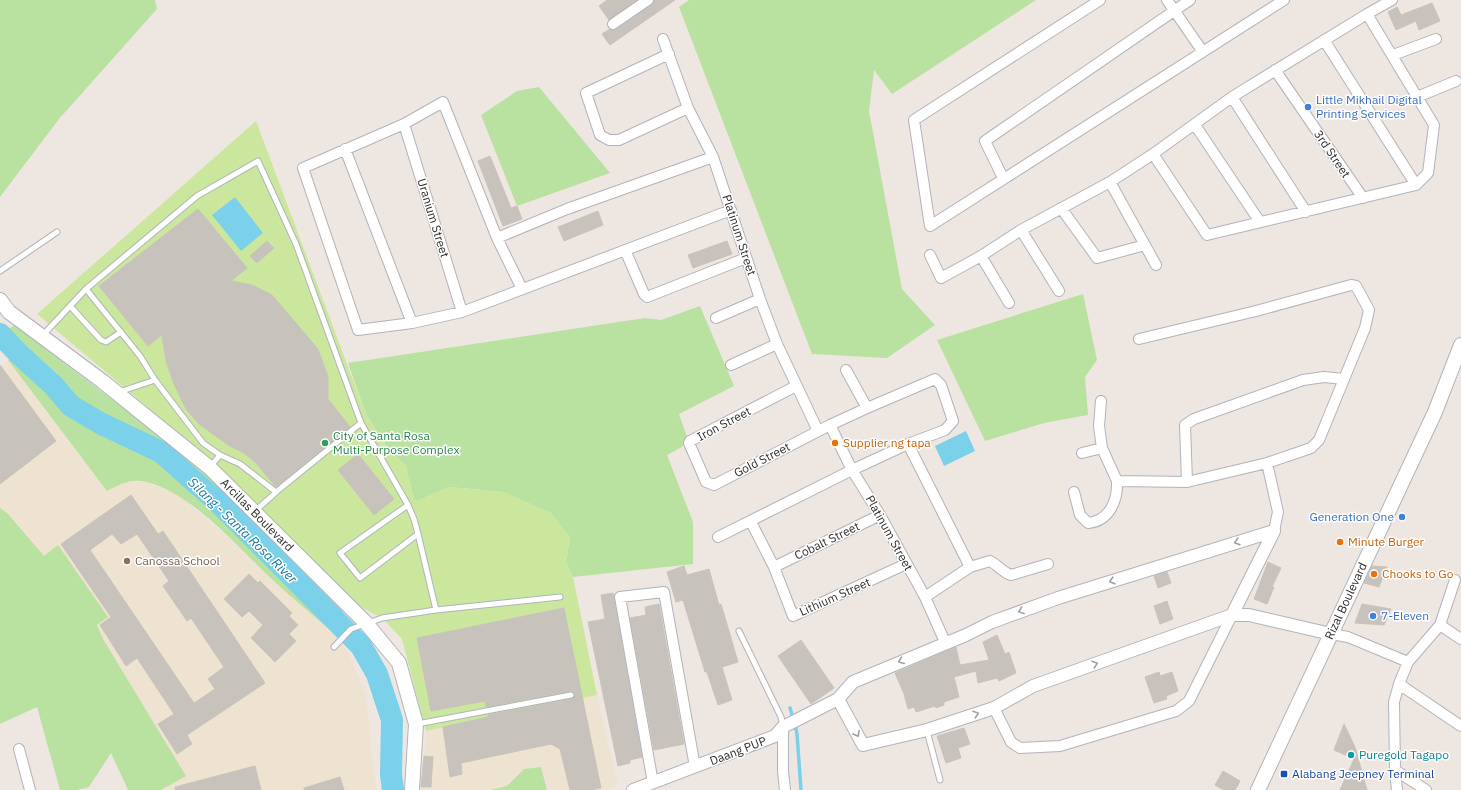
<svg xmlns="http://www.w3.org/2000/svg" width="1461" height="790" viewBox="0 0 1461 790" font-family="'IBM Plex Sans',sans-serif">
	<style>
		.education { fill: #eee3d1 }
		.green { fill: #b9e1a0 }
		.pitch { fill: #cbe79d }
		.water { fill: #7ad1e9 }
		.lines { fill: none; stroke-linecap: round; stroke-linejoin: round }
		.stream { stroke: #7ad1e9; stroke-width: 3.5 }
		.river { stroke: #7ad1e9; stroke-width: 22 }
		.building { fill: #c7c2bc; stroke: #c9c3ba; fill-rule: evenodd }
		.service-casing { stroke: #b1b3bc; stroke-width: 7 }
		.minor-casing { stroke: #b1b3bc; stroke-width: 12 }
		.tertiary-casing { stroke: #b1b3bc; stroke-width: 14 }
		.secondary-casing { stroke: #b1b3bc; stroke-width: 16 }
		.service { stroke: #fff; stroke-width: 5 }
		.minor { stroke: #fff; stroke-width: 10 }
		.tertiary { stroke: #fff; stroke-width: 12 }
		.secondary { stroke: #fff; stroke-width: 14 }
		.oneway { stroke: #a0a0a0 }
		.shop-dot { fill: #3f7fe0; stroke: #fff; stroke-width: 1.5 }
		.leisure-dot { fill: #2e9e5b; stroke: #fff; stroke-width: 1.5 }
		.food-dot { fill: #e8710a; stroke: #fff; stroke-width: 1.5 }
		.education-dot { fill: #8d6e63; stroke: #fff; stroke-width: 1.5 }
		.culture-dot { fill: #0f9aa8; stroke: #fff; stroke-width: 1.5 }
		.transit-dot { fill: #1a4fb4; stroke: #fff; stroke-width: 1.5 }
		.labels { text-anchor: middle; stroke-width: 3; stroke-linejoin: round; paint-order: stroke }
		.shop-label { font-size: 12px; fill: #366cbe; stroke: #fff; text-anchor: start }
		.street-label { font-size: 12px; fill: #2d2d2d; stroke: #fff }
		.leisure-label { font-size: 12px; fill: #27864d; stroke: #fff; text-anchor: start }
		.food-label { font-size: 12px; fill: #c56008; stroke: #fff; text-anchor: start }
		.education-label { font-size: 12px; fill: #785e54; stroke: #fff; text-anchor: start }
		.culture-label { font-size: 12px; fill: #0d838f; stroke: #fff; text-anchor: start }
		.transit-label { font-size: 12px; fill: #164399; stroke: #fff; text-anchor: start }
		.water-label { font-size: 13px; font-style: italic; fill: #15729a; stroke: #fff }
	</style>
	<rect width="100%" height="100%" fill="#eee7e1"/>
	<path class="education" d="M8,360L107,491L127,481L146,482L177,494L231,539L275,582L330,630L347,650L366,695L374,775L377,790H161L186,776L103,639L0,724V367Z
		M597,695L618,786L606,790H421L426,731Z"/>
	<path class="green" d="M0,0H155L157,9L59,119L0,197Z
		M689,0H1036L892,94L874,70L869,111L902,289L935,325L887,358L812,354L679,7Z
		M539,87L610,173L517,206L481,115L517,91Z
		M1083,294L1097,360L1085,377L1088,415L1044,423L985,441L937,340Z
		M700,306L734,386L679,414L687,437L682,447L667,455L693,522V564L573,577L566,562L570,538L551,513L503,492L449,487L415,502L405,465L388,449L365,412L348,363L645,318L661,320Z
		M14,325L168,442L219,484L343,608L340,616L330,630C312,614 293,599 275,582C239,549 195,495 147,482C132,478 120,484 107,491L8,360L19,354L2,335Z
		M0,508L8,514L44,556L58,545L108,617L97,625L103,639L186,776L161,790H128L111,753L89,787L77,790H60L37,707L0,724Z
		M541,767L547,790H490L507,786L524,769Z"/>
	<path class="pitch" d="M256,121L365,412L388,449L405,465L415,502L449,487L503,492L551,513L570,538L566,562L573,577L597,695L426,731L402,639L382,618L359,606L223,471L37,314Z"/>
	<path class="water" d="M235,197L263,233L241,251L212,215Z
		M966,431L975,451L944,466L935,446Z"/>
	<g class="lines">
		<path class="stream" d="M790,708L793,718
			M795,724L797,734L801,790"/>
		<path class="river" d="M0,334L19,354L54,386L71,406L102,424L161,452L221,505L361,646L377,674L392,720L391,775L393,790"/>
	</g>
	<path class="building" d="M607,0H637L609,20L599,6Z
		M654,0H675L610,45L602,34L610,29H617L652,5Z
		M1432,3L1440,21L1419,30L1416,21L1396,30L1388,12L1397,7L1401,15Z
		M490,156L511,208L517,206L522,219L503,226L478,161Z
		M198,209L247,268L231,281L252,285L272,295L318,349L328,377V399L350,427L276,487L256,463L244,453L228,445L199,424L186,409L174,384L166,361L162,335L148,346L99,286Z
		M598,211L603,225L564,241L558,227Z
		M267,241L274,248L257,263L250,256Z
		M727,241L732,254L693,268L688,255Z
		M0,365L56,441L0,484Z
		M358,454L394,499L374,515L338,470Z
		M131,495L158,534L163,531L265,683L187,735L192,744L177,754L158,724L174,714L137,658L126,666L100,625L111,617L61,544ZM112,534L121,544L137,534L169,581L163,586L187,621L191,618L224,667L208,679L215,689L194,703L90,550Z
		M1268,562L1281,568L1272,587H1274L1267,604L1254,599Z
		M684,566L687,575L709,569L719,605L721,604L738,662L722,667L732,700L718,705L707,672H705L683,600L676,602L667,572Z
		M1372,566L1387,567L1379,587L1364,583Z
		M1167,572L1171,583L1158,588L1154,576Z
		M249,574L258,583L260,581L292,613L289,616L298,625L289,634L296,641L275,662L251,638L263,625L249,611L242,617L224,599Z
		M613,593L642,757L630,760V763L618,766L588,622L605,619L601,595Z
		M1167,601L1173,619L1160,624L1154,606Z
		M659,604L684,744L654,750L630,618L646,615L645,607Z
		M1362,604L1391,609L1384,625L1355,623Z
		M564,608L601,788L591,790H570L560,749L551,744L461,763L462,774L450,777L443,727L488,717V715L572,699L575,694L570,691L486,707L485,701L431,711L417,638Z
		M997,635L1005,654L1009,652L1016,673L999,681L997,678L978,683L976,671L954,677L959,697L944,702V705L936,708L935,706L916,712L914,707L908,709L904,694L895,673L956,647L960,665L989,660L983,642Z
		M801,640L834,688L811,704L778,656Z
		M1159,672L1160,676L1172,672L1178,691L1166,696L1167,699L1154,703L1145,677Z
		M1344,724L1355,747L1367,790H1340L1354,759L1334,750Z
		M964,728L970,744L958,748L961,758L946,763L937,736Z
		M424,756L433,757L431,787H421Z
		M255,766L261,790H175V787Z
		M1223,771L1240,781L1235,790H1224L1215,785Z
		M340,777L344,790H304V788Z"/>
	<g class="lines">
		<defs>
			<path id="service" d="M0,271L57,232
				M86,289L140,356L155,380
				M70,306L101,340L106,342L121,332
				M42,336L86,289L197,196L258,161L296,244L361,423L282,487L255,511
				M119,392L155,380L203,443L220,455L210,467
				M361,423L408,505L414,519L418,534L360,578L340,553L408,505
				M220,455L240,464L276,492
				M418,534L436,610
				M739,631L781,717L783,726
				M334,647L351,629L382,618L436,610L560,597
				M417,724L571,695
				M927,731L940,780"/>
			<path id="minor" d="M1100,0L914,120L930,226L1284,0
				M1167,0L1203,52
				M613,24L648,0
				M663,39L688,108L713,157L760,299L777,344L818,431
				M1324,40L1416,185
				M669,54L586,93L600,135L609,140H619L688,108
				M1393,55L1436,39
				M1275,70L1363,198
				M1232,97L1306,212
				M1417,97L1456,81
				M404,124L462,312
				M1195,125L1260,222
				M345,149L412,323
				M1153,154L1207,235L1416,185L1428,173L1434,125L1367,14
				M1003,178L985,141L1190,0
				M1110,182L1156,265
				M1061,208L1097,258L1145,245
				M1021,230L1059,291
				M497,238L567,209L713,157
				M625,250L644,294L647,297L746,258
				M930,255L941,278L981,256L1021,230L1110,182L1153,154L1232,97L1367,14L1392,0
				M981,256L1009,303
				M522,289L497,238L443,102L404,124L303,168L358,330L412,323L462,312L731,210
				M716,318L760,299
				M731,365L777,344
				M796,386L690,441L689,443L706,482L714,485L830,425L867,408L846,370
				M830,425L852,470L880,515L925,597L945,642
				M908,444L970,567
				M1102,448L1117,481L1187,482L1267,463L1311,448L1319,440L1365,328L1369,310L1356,286L1351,285L1256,311L1139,339
				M1082,453L1102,448L1099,426L1101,401
				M1267,463L1278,512L1274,531
				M1187,482L1185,425L1194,419L1303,380L1324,377L1344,379
				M1074,492L1080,515L1088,523C1109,521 1118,501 1117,481
				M751,522L774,567L793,616L906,564
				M718,537L852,470L908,444L945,430L953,421L941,385L935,379L867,408
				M774,567L880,515
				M1455,580L1440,625L1408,662L1399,684L1461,726
				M925,597L970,567L990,561C998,565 1002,572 1011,575L1048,564
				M1440,625L1461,639
				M1331,634L1348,637L1408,662
				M1399,684L1394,702L1395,770L1426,790
				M994,708L1011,742L1020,748L1060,746L1176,711L1189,701L1232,615
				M783,727V771L785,790
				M19,749L30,790
				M1395,770L1397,790
				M653,783L620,597L664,592L695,767"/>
			<path id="tertiary" d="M1232,615L1274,531
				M838,699L863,745L927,730L994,708L1033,686L1232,615H1249L1331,634
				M633,790L775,736L783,727L838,699L853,682L966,635L992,622L1058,598L1274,531"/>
			<path id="secondary" d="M0,300L9,312L102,381L210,468L366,623L399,663L416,724L412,790
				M1258,790L1435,412L1461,345"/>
		</defs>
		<use href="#service" class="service-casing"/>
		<use href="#minor" class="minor-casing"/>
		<use href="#tertiary" class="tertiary-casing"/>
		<use href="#secondary" class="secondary-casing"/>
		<use href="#service" class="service"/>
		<use href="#minor" class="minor"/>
		<use href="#tertiary" class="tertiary"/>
		<use href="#secondary" class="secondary"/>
	</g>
	<defs><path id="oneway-chevron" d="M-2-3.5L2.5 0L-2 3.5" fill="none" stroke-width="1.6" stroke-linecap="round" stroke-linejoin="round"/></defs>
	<g class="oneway">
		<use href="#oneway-chevron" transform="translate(1237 542) rotate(163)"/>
		<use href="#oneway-chevron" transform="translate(1112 581) rotate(163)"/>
		<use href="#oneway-chevron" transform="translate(1021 611) rotate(160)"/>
		<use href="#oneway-chevron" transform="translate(901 661) rotate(157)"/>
		<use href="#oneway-chevron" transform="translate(1095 664) rotate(-19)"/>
		<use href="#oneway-chevron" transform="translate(976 714) rotate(-18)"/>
		<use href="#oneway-chevron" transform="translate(857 734) rotate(61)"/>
	</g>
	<g class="shop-dot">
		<circle cx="1308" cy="107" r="4"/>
		<circle cx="1402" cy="517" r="4"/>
		<circle cx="1373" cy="616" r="4"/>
	</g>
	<circle class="leisure-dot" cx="325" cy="443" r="4"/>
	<g class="food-dot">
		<circle cx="835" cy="443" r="4"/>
		<circle cx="1340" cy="542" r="4"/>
		<circle cx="1374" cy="574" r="4"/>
	</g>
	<circle class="education-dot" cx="127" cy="561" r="4"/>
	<circle class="culture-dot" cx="1351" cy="755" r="4"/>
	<rect class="transit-dot" x="1280" y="770" width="8" height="8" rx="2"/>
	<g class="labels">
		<g class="shop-label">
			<text x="1316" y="104">Little Mikhail Digital<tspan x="1316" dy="14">Printing Services</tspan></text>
			<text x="1394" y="521" text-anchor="end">Generation One</text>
			<text x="1381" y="620">7-Eleven</text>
		</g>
		<g class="street-label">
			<text transform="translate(1332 154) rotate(56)" y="4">3rd Street</text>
			<text transform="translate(433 218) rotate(73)" y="4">Uranium Street</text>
			<text transform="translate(739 235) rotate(72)" y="4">Platinum Street</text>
			<text transform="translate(724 424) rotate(-28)" y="4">Iron Street</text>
			<text transform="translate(762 460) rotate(-27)" y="4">Gold Street</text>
			<text transform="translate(257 515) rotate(45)" y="4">Arcillas Boulevard</text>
			<text transform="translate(889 533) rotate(61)" y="4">Platinum Street</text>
			<text transform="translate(827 541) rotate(-26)" y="4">Cobalt Street</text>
			<text transform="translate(835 597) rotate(-24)" y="4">Lithium Street</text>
			<text transform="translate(1346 601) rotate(-65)" y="4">Rizal Boulevard</text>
			<text transform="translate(738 751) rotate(-21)" y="4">Daang PUP</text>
		</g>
		<g class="leisure-label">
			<text x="333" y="440">City of Santa Rosa<tspan x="333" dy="14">Multi-Purpose Complex</tspan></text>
		</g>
		<g class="food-label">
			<text x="843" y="447">Supplier ng tapa</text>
			<text x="1348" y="546">Minute Burger</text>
			<text x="1382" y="578">Chooks to Go</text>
		</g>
		<g class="education-label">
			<text x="135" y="565">Canossa School</text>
		</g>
		<g class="culture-label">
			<text x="1359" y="759">Puregold Tagapo</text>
		</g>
		<g class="transit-label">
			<text x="1292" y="778">Alabang Jeepney Terminal</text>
		</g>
		<g class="water-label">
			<text transform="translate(243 530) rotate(44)" y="5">Silang - Santa Rosa River</text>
		</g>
	</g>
</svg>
